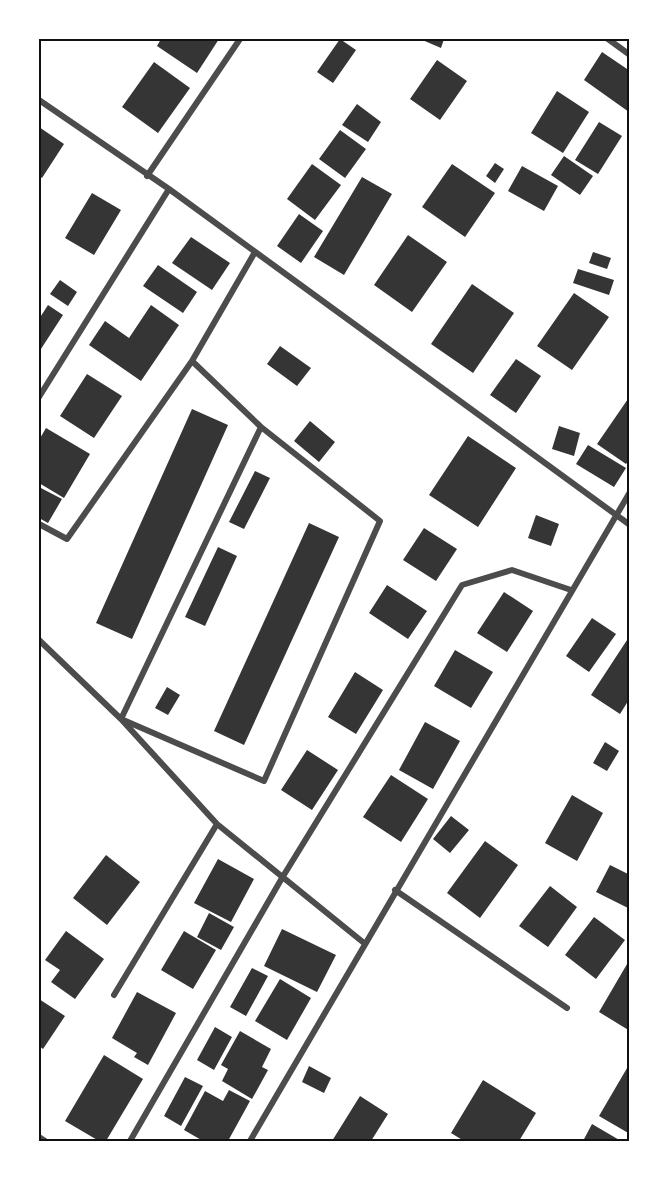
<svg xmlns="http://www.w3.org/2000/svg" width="669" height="1180" viewBox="0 0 669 1180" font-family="Overpass,sans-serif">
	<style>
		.building { fill: #353535 }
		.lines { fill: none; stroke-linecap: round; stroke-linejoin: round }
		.minor { stroke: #4c4c4c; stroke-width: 6 }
		.neatline { fill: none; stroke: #111; stroke-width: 2 }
	</style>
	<rect width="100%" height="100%" fill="#fff"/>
	<path class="building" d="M161,39H219L197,73L157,46Z
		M340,39L356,50L333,83L317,72Z
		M420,39H444L441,48Z
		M602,52L630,71L629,112L584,80Z
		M437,60L467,81L440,120L410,99Z
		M154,62L190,88L158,133L122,107Z
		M557,91L589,112L563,153L531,133Z
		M357,104L381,122L368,142L342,125Z
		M599,122L622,136L598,174L575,160Z
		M39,127L64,144L42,178L39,176Z
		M340,130L366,149L345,178L319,159Z
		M564,156L593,176L580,195L551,175Z
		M495,163L504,169L495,183L486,176Z
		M312,164L341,185L315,220L287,199Z
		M452,164L495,193L465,237L422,207Z
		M522,166L558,186L544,211L508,191Z
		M362,177L392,194L344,275L314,257Z
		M92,193L121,210L94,255L65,238Z
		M299,214L323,231L301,263L277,246Z
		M408,235L447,262L412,312L374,285Z
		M191,237L230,263L212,290L172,263Z
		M593,252L611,258L607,269L589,263Z
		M158,265L197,292L183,313L143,286Z
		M578,269L614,280L609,295L573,283Z
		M60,280L77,292L68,306L50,294Z
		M472,284L514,313L473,373L431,344Z
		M574,293L609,317L572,370L537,346Z
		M48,305L63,315L39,352V319Z
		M151,305L179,325L141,381L89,345L105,321L129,338Z
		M280,346L311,368L297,386L267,364Z
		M516,359L541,376L516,413L490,395Z
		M87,374L122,396L94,438L60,416Z
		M630,396V459L626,464L597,444Z
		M192,409L228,425L132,639L96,623Z
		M310,421L335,442L319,462L294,441Z
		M559,426L580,433L574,456L552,449Z
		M46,428L90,454L64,498L39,483V440Z
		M468,436L516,468L478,527L429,495Z
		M588,445L626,468L614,487L576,464Z
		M255,471L270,478L244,529L229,522Z
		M39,487L62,499L48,523L39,518Z
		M536,515L559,524L551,546L528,538Z
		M309,523L339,537L244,745L214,731Z
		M424,528L457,549L436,581L403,560Z
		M218,547L237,556L205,626L185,617Z
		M387,585L427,611L408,639L369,613Z
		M504,592L533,611L507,652L477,633Z
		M592,618L616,634L589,672L566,656Z
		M629,637L630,698L620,714L591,695Z
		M455,650L493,672L471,708L434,686Z
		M355,672L383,690L356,734L328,717Z
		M167,687L180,695L168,715L155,708Z
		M425,722L460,741L433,789L399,770Z
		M605,742L619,751L607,771L593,763Z
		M307,750L338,770L312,810L281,790Z
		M391,775L428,799L401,842L363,817Z
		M572,795L603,813L577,861L545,843Z
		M451,816L469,830L450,853L433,839Z
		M485,841L518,865L480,918L447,893Z
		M106,855L140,882L107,925L73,898Z
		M218,859L254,879L231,922L194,903Z
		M610,865L630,875V909L596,892Z
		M550,886L577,907L548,947L519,926Z
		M209,913L234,927L221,950L197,937Z
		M594,917L625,940L596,979L565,955Z
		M282,929L336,955L317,992L264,966Z
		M66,931L104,959L75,999L51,982L60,970L45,960Z
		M184,931L216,950L193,989L161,970Z
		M630,959V1031L599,1012Z
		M252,968L268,976L246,1016L230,1007Z
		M280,979L311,998L287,1040L255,1021Z
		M137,992L176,1013L148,1065L134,1057L137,1053L112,1038Z
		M39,999L65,1016L43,1049L39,1046Z
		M215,1027L232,1037L214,1070L197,1060Z
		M240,1031L271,1049L262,1067L268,1070L252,1099L222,1081L228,1069L221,1065Z
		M104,1055L143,1079L106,1141H99L65,1121Z
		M630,1063V1134L599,1116Z
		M309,1066L331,1078L324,1093L302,1082Z
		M185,1077L203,1086L181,1126L164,1116Z
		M483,1080L536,1113L519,1141H464L451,1133Z
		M229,1090L250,1101L228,1141H203L184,1130L205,1091L223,1101Z
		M360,1096L388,1114L371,1141H332Z
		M592,1124L621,1141H583Z"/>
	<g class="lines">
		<path class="minor" d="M608,39L630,55
			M39,100L169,189L630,525
			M147,176L240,39
			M255,252L192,361L261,427L380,521L264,781L121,719L261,427
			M39,397L169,189
			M39,524L67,539L192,361
			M39,640L121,719L217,824L364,943
			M395,890L567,1008
			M114,995L217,824
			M39,1137L45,1141
			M130,1141L282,878L462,585L512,570L571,590
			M250,1141L630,492"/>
	</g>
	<rect width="669" height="1180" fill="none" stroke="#ffffff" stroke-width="81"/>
	<rect x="40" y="40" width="588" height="1100" class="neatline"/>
</svg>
